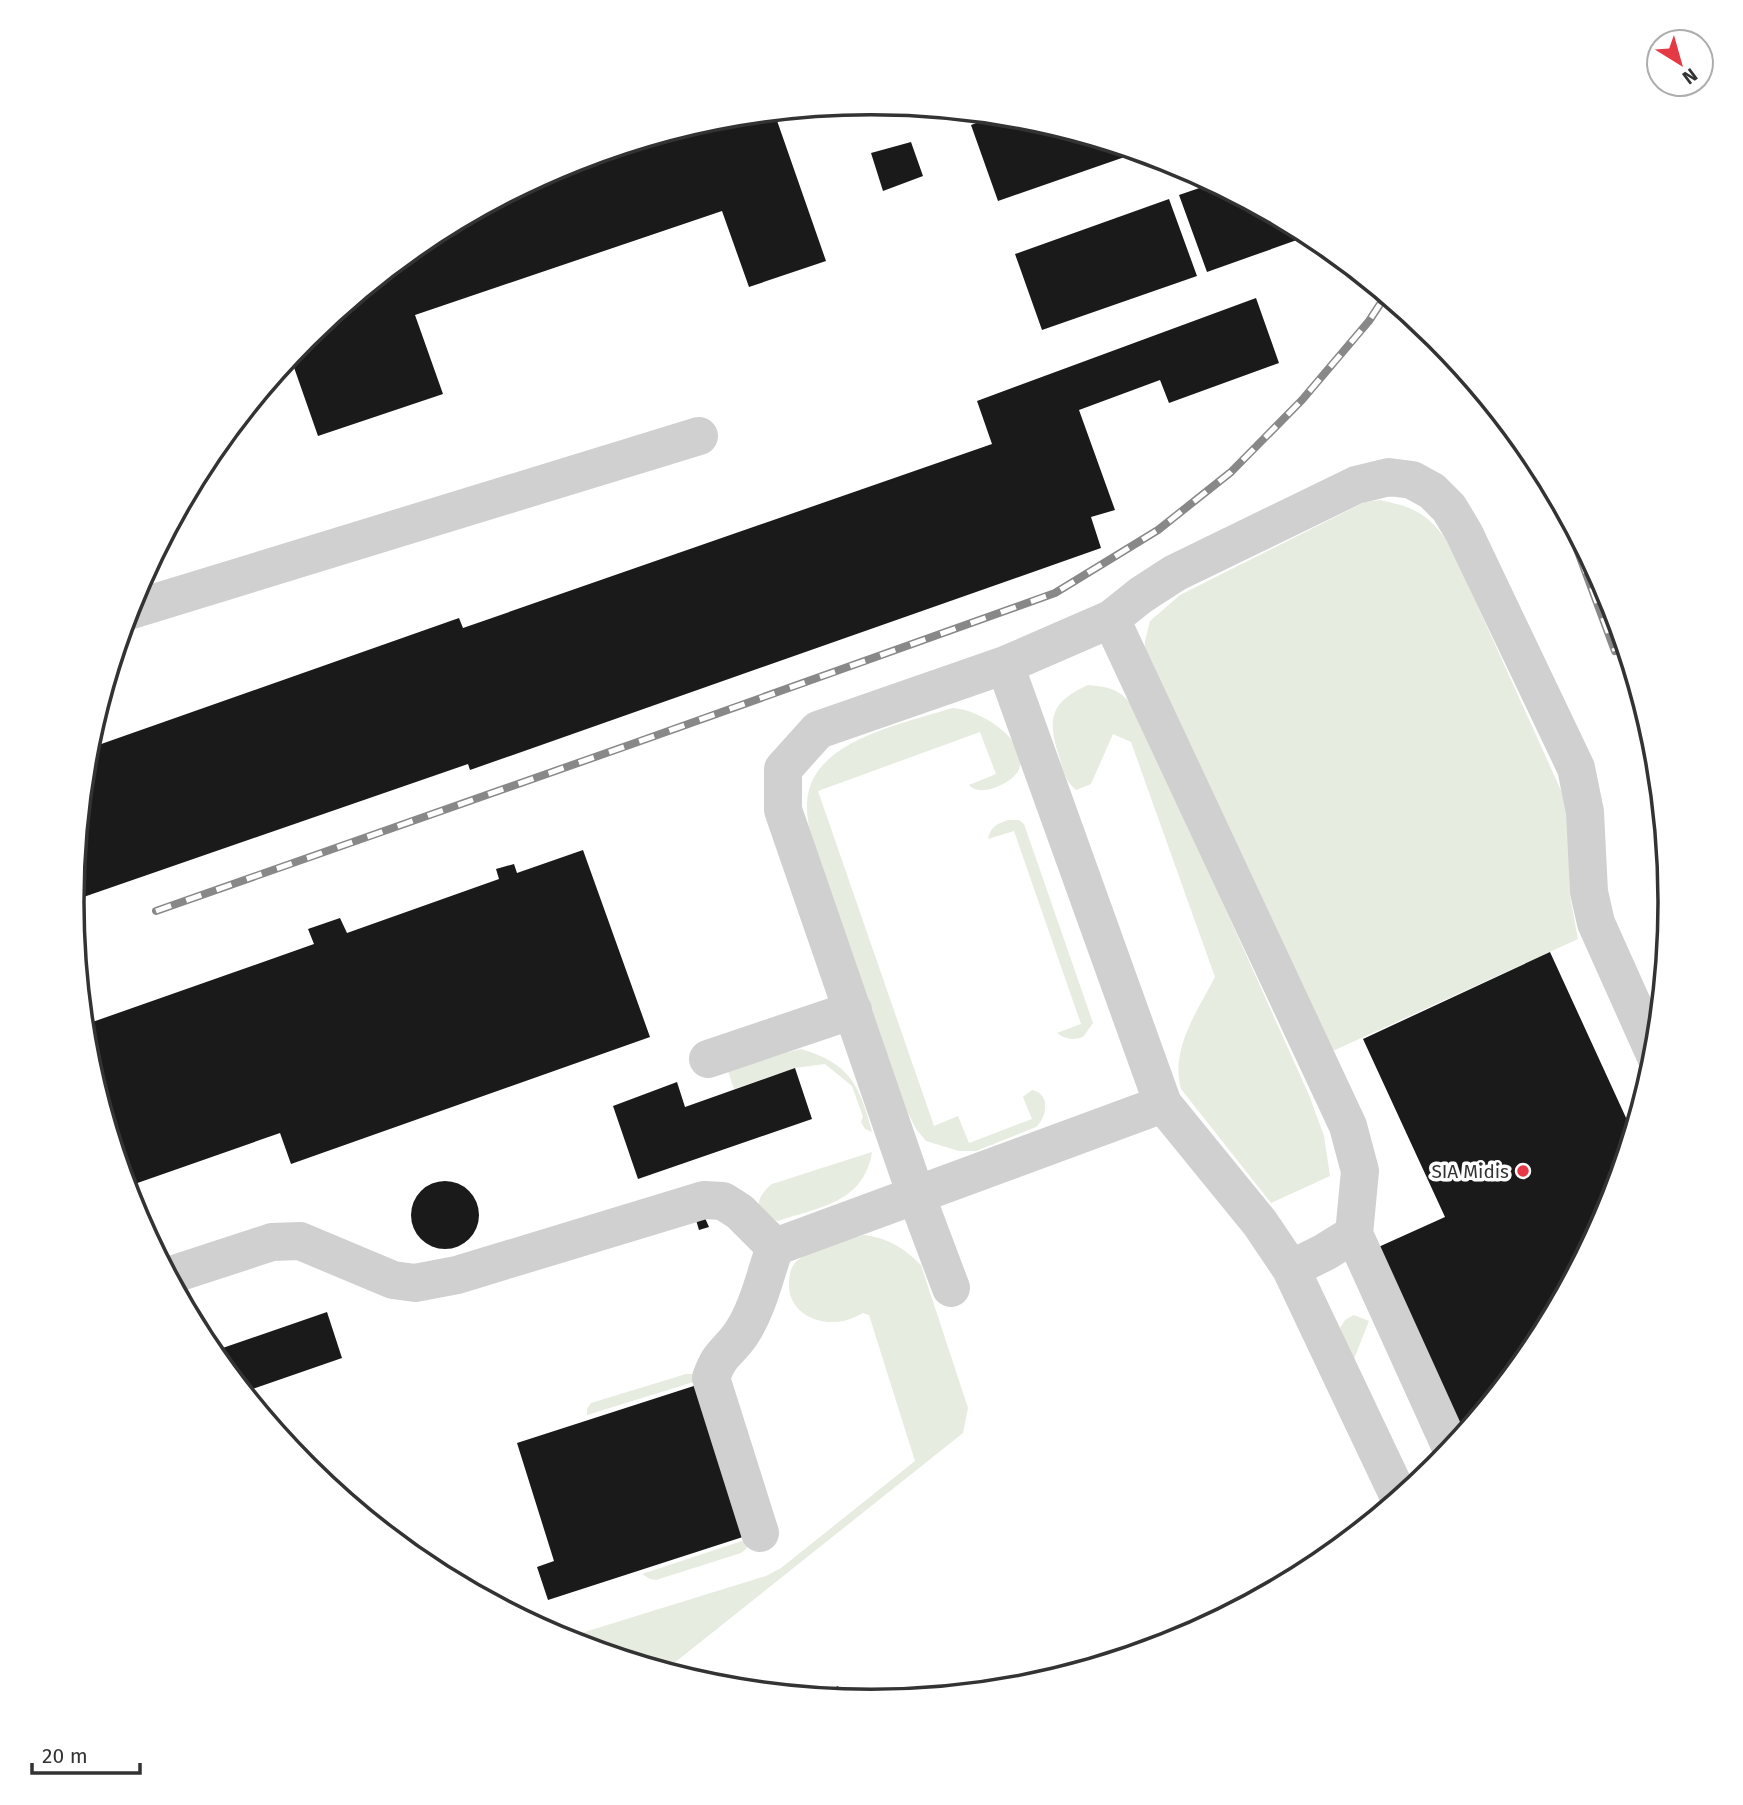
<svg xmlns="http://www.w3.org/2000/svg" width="1743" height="1805" viewBox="0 0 1743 1805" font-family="'Fira Sans',sans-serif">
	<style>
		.green { fill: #e6ecdf }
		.building { fill: #1a1a1a }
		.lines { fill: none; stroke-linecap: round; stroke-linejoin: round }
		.minor { stroke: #d0d0d0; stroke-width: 38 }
		.rail-casing { stroke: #888; stroke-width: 8 }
		.rail { stroke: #fff; stroke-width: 5; stroke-dasharray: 16; stroke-linecap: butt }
		.poi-dot { fill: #e63946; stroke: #fff; stroke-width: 2.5 }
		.labels { text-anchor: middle; stroke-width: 7; stroke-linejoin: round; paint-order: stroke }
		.poi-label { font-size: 19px; fill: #333; stroke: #fff; text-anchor: end }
		.rim { fill: none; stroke: #333; stroke-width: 3.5 }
	</style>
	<rect width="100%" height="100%" fill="#fff"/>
	<path class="green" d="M1380,500C1418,508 1429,515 1451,547L1564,797L1568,813L1570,896L1578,939L1335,1050H1328L1144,656L1145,641L1150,621L1180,595L1365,502Z
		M1088,685C1114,687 1123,691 1138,714L1309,1095L1324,1136L1330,1176L1271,1203L1181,1089C1170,1049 1197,1012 1215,977L1131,742L1113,734L1091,784L1076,790C1065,781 1063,770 1059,756C1047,719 1050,702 1088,685Z
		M952,708C992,710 1058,765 994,788C984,791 976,792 969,785L996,774L980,732L818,791L934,1126L958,1116L969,1143L1032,1119L1023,1097L1032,1090C1051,1094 1047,1117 1036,1127L976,1151H959L926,1141L916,1129L907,1111L812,841C808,823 804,804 810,787C825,738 909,722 952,708Z
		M1008,820H1019L1024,824L1093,1023L1083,1037C1073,1040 1066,1040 1057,1033L1081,1024L1014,831L988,839C990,827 997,824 1008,820Z
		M801,1049C850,1063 860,1086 872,1132L865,1129L861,1122L863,1117L852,1086L825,1064L795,1068L734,1089L728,1071L775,1055Z
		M872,1152C864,1203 819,1207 778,1221C753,1215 754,1198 772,1184Z
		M864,1235C888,1238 904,1248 921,1265L968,1408L963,1433L664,1671L562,1639L766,1576L781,1568L915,1461L869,1315L863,1313C857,1316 850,1320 843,1321C818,1326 789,1313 789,1285C789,1278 790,1269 794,1264C808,1248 844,1241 864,1235Z
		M1354,1315L1369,1321L1352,1364L1340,1328L1345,1320Z
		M686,1374H692L700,1380L587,1415V1409L591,1403Z
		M751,1538L746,1549L741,1553L656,1580L650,1579L642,1574Z"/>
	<path class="building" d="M774,112L826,261L749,287L722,211L415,315L443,394L318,436L290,356L306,337L428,237L566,163L716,118Z
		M998,115L1028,118L1139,152L998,201L971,125Z
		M911,142L923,176L883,191L871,153Z
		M1214,183L1245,200L1311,235L1207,272L1179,195Z
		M1169,199L1197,276L1042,330L1015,254Z
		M1256,298L1279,363L1169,403L1160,380L1079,410L1115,510L1091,517L1101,548L507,757L470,770L468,764L72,901L87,749L459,618L463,628L992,444L977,401Z
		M583,850L650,1037L291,1164L280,1133L126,1187L87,1058L84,1025L314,944L308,929L340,918L347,933L499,879L496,869L514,864L517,873Z
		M1550,952L1633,1133L1610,1209L1536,1347L1461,1438L1374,1249L1445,1217L1363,1039Z
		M795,1068L812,1119L638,1179L613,1106L677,1082L685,1107Z
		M411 1215a34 34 0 1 1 68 0a34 34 0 1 1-68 0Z
		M705,1218L709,1227L699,1230L696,1220Z
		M327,1312L342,1358L244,1392L211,1352Z
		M703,1383L752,1534L548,1600L537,1567L554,1561L517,1443Z
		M838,1686L845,1700L821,1697L819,1695Z"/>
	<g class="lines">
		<path class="minor" d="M128,611L699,436
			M1111,619L1348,1126L1360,1171L1354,1234L1325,1252L1291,1269
			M708,1059L853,1010
			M1354,1234L1452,1450
			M775,1247L1163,1104
			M168,1276L272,1242L300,1241L393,1280L415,1283L457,1275L704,1200L723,1201L740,1212L775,1247
			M951,1288L916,1195L783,810V769L818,730L1005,665
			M1400,1499L1291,1269L1260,1223L1163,1104L1005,665L1111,619L1141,595L1175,573L1356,485L1389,477L1412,480L1432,491L1449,508L1464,533L1576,768L1585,812L1589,892L1596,923L1656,1057
			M760,1533L711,1378C720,1352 728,1353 741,1334C758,1309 765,1275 775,1247"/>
		<defs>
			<path id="rail" d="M1558,498L1615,651
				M156,911L632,744L1055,593L1158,530L1231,472L1302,400L1369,321L1386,295"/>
		</defs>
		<use href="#rail" class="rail-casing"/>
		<use href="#rail" class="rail"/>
	</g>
	<circle class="poi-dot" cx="1523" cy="1171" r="7"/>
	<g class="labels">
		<g class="poi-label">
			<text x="1509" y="1178">SIA Midis</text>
		</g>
	</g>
	<path d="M0 0H1743V1805H0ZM84 902a787 787 0 1 1 1574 0a787 787 0 1 1-1574 0Z" fill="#fff" fill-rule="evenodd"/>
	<path class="rim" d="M84 902a787 787 0 1 1 1574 0a787 787 0 1 1-1574 0Z"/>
	<g transform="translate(1680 63) rotate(143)"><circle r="33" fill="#ffffff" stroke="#adadad" stroke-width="2"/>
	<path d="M0-5L12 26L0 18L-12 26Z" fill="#e63946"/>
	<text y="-10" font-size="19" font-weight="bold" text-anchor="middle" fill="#333333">N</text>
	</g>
	<path d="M32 1763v10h108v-10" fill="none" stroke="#333333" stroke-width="3.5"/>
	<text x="42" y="1763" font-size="21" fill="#333333" stroke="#ffffff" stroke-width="5" paint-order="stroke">20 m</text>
</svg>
